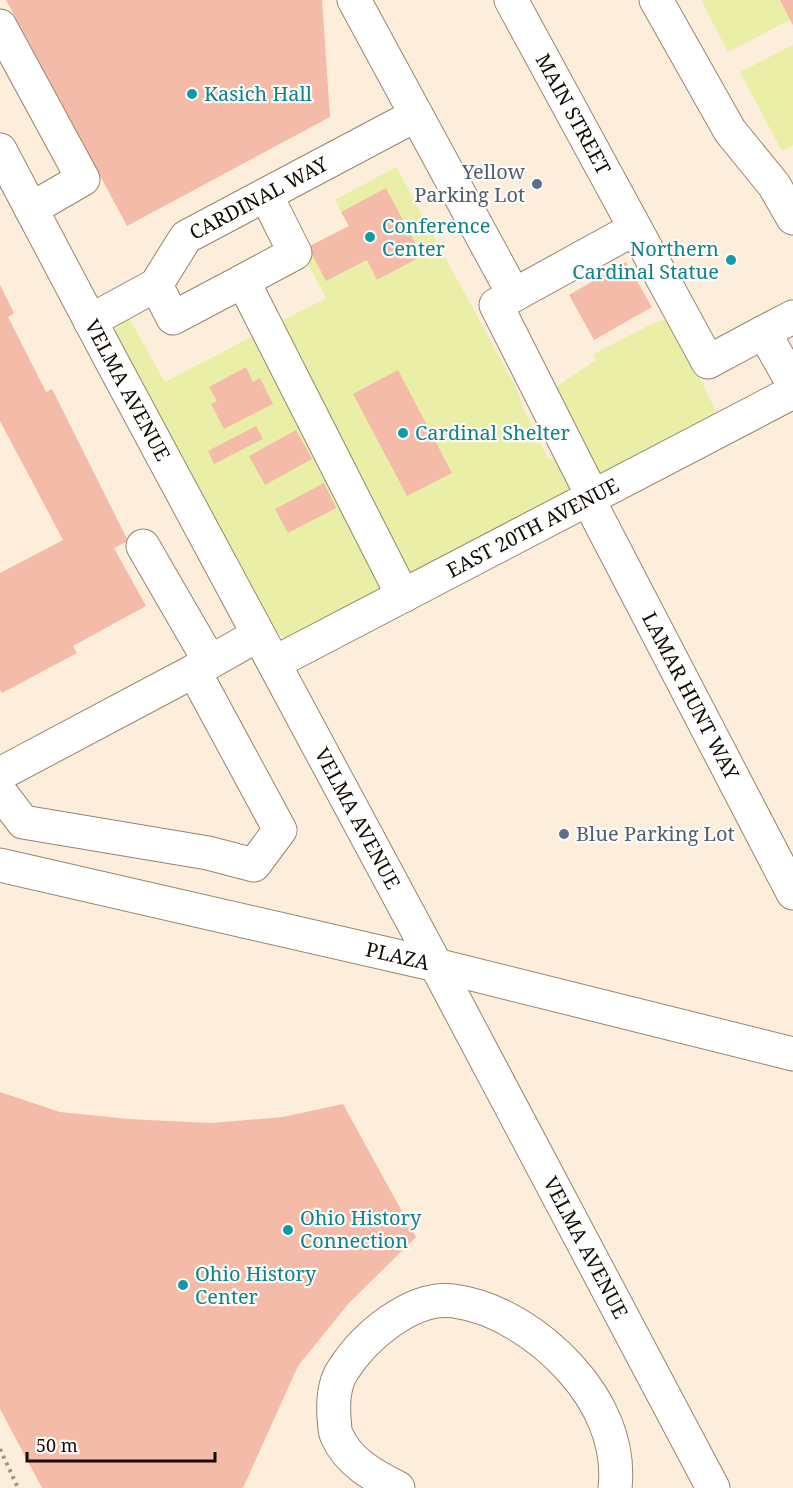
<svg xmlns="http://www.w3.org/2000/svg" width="793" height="1488" viewBox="0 0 793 1488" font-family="'Noto Serif',serif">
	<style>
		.built { fill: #fdeedb }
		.green { fill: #e9efa6 }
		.building { fill: #f5bba9 }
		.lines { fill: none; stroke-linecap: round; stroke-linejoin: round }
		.minor-casing { stroke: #97856e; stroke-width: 35 }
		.path { stroke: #99948d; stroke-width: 4; stroke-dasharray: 3 4.5; stroke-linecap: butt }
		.minor { stroke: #fff; stroke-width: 33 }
		.culture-dot { fill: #0f9aa8; stroke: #fffbf6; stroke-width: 2 }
		.service-dot { fill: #5c6f8a; stroke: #fffbf6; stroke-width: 2 }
		.labels { text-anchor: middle; stroke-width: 4.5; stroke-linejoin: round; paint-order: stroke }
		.culture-label { font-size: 20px; fill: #0d838f; stroke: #fffbf6; text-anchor: start }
		.street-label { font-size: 20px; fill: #140d05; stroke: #fffbf6 }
		.service-label { font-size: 20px; fill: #4e5e75; stroke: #fffbf6; text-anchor: end }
	</style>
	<rect width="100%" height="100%" fill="#fffbf6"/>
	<path class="built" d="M0,0H793V1488H0Z"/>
	<path class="green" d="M701,0H780L790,20L728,52Z
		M793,45V145L782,151L740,72Z
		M396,167L517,389L523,408L549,460L559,455L571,488L569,493L286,639L272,628L117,336C113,325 118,320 125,311L165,382L326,298L301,250L349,226L335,200Z
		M665,320L673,322L718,416L591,481L552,392L560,384L596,360L593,354L656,322Z"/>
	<path class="building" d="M6,0H322L330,117L127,226Z
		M780,0H793V25L790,20Z
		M386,188L422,256L377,280L367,260L326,281L308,247L349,226L341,212Z
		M626,262L652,307L594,340L569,295Z
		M0,285L14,313L8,317L46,392L52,389L128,541L114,548L146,606L73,646L77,653L2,693L0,690V573L63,540L0,421Z
		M246,367L253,382L260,378L273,404L224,429L211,404L217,401L209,387Z
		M398,370L452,473L407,496L353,394Z
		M256,426L263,439L214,464L208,451Z
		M296,430L312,459L265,485L249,456Z
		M324,483L336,508L288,533L275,509Z
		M0,1092L60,1112L128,1119L211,1123L283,1117L343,1104L416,1237L348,1304L298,1366L243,1488H42L0,1409Z"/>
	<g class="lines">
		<defs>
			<g id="minor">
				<path d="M354,0L514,295L634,229"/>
				<path id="s1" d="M511,0L708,362L764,332L793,384"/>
				<path d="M656,0L730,131L774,185L793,218"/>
				<path d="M0,26L83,179L31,209"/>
				<path id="s2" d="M0,150L111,360L436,965L713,1488"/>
				<path d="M243,281L295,253L266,195"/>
				<path d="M156,285L173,318L243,281L403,596"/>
				<path d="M514,295L496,305L593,497"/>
				<path id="s3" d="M90,321L156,285L186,237L416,115"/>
				<path d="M764,332L793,317"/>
				<path id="s4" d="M588,499L793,893"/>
				<path d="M143,546L210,662"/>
				<path id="s5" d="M274,663L793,392"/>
				<path d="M194,671L258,635"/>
				<path d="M0,774L194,671L280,830L254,865L208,853L23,822L0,792"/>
				<path id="s6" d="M0,865L436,965L793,1054"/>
				<path d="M398,1488C374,1476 348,1462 337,1436C334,1431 335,1424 334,1418C333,1403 334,1383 343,1370C364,1337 412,1295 454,1301C498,1307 541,1336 570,1368C600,1401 620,1443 615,1488"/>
			</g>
		</defs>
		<use href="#minor" class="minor-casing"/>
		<path class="path" d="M0,1449L18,1488"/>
		<use href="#minor" class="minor"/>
	</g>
	<g class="culture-dot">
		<circle cx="192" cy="94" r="6"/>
		<circle cx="370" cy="237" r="6"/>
		<circle cx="731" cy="260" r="6"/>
		<circle cx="403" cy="433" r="6"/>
		<circle cx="288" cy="1230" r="6"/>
		<circle cx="183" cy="1285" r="6"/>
	</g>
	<g class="service-dot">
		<circle cx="537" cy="184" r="6"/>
		<circle cx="564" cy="834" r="6"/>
	</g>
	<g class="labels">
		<g class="culture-label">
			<text x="204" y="101">Kasich Hall</text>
			<text x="382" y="233">Conference<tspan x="382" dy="23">Center</tspan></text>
			<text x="719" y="256" text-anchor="end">Northern<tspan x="719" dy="23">Cardinal Statue</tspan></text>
			<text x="415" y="440">Cardinal Shelter</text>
			<text x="300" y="1225">Ohio History<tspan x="300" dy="23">Connection</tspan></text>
			<text x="195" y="1281">Ohio History<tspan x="195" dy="23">Center</tspan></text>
		</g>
		<g class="street-label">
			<text dy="7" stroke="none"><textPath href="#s1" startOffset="130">MAIN STREET</textPath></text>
			<text dy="7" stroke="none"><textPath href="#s3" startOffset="214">CARDINAL WAY</textPath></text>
			<text dy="7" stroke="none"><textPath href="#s2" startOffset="272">VELMA AVENUE</textPath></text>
			<text dy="7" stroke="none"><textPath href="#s5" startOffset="292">EAST 20TH AVENUE</textPath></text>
			<text dy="7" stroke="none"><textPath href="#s4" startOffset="222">LAMAR HUNT WAY</textPath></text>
			<text dy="7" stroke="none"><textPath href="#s2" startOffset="758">VELMA AVENUE</textPath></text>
			<text dy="7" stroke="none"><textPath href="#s6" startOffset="408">PLAZA</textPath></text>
			<text dy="7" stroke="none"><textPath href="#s2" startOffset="1244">VELMA AVENUE</textPath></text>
		</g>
		<g class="service-label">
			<text x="525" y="179">Yellow<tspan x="525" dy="23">Parking Lot</tspan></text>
			<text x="576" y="841" text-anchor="start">Blue Parking Lot</text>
		</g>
	</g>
	<path d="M27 1452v9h188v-9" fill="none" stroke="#140d05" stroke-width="3"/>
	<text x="36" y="1452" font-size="18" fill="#140d05" stroke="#fffbf6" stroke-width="4.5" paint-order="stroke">50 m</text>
</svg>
